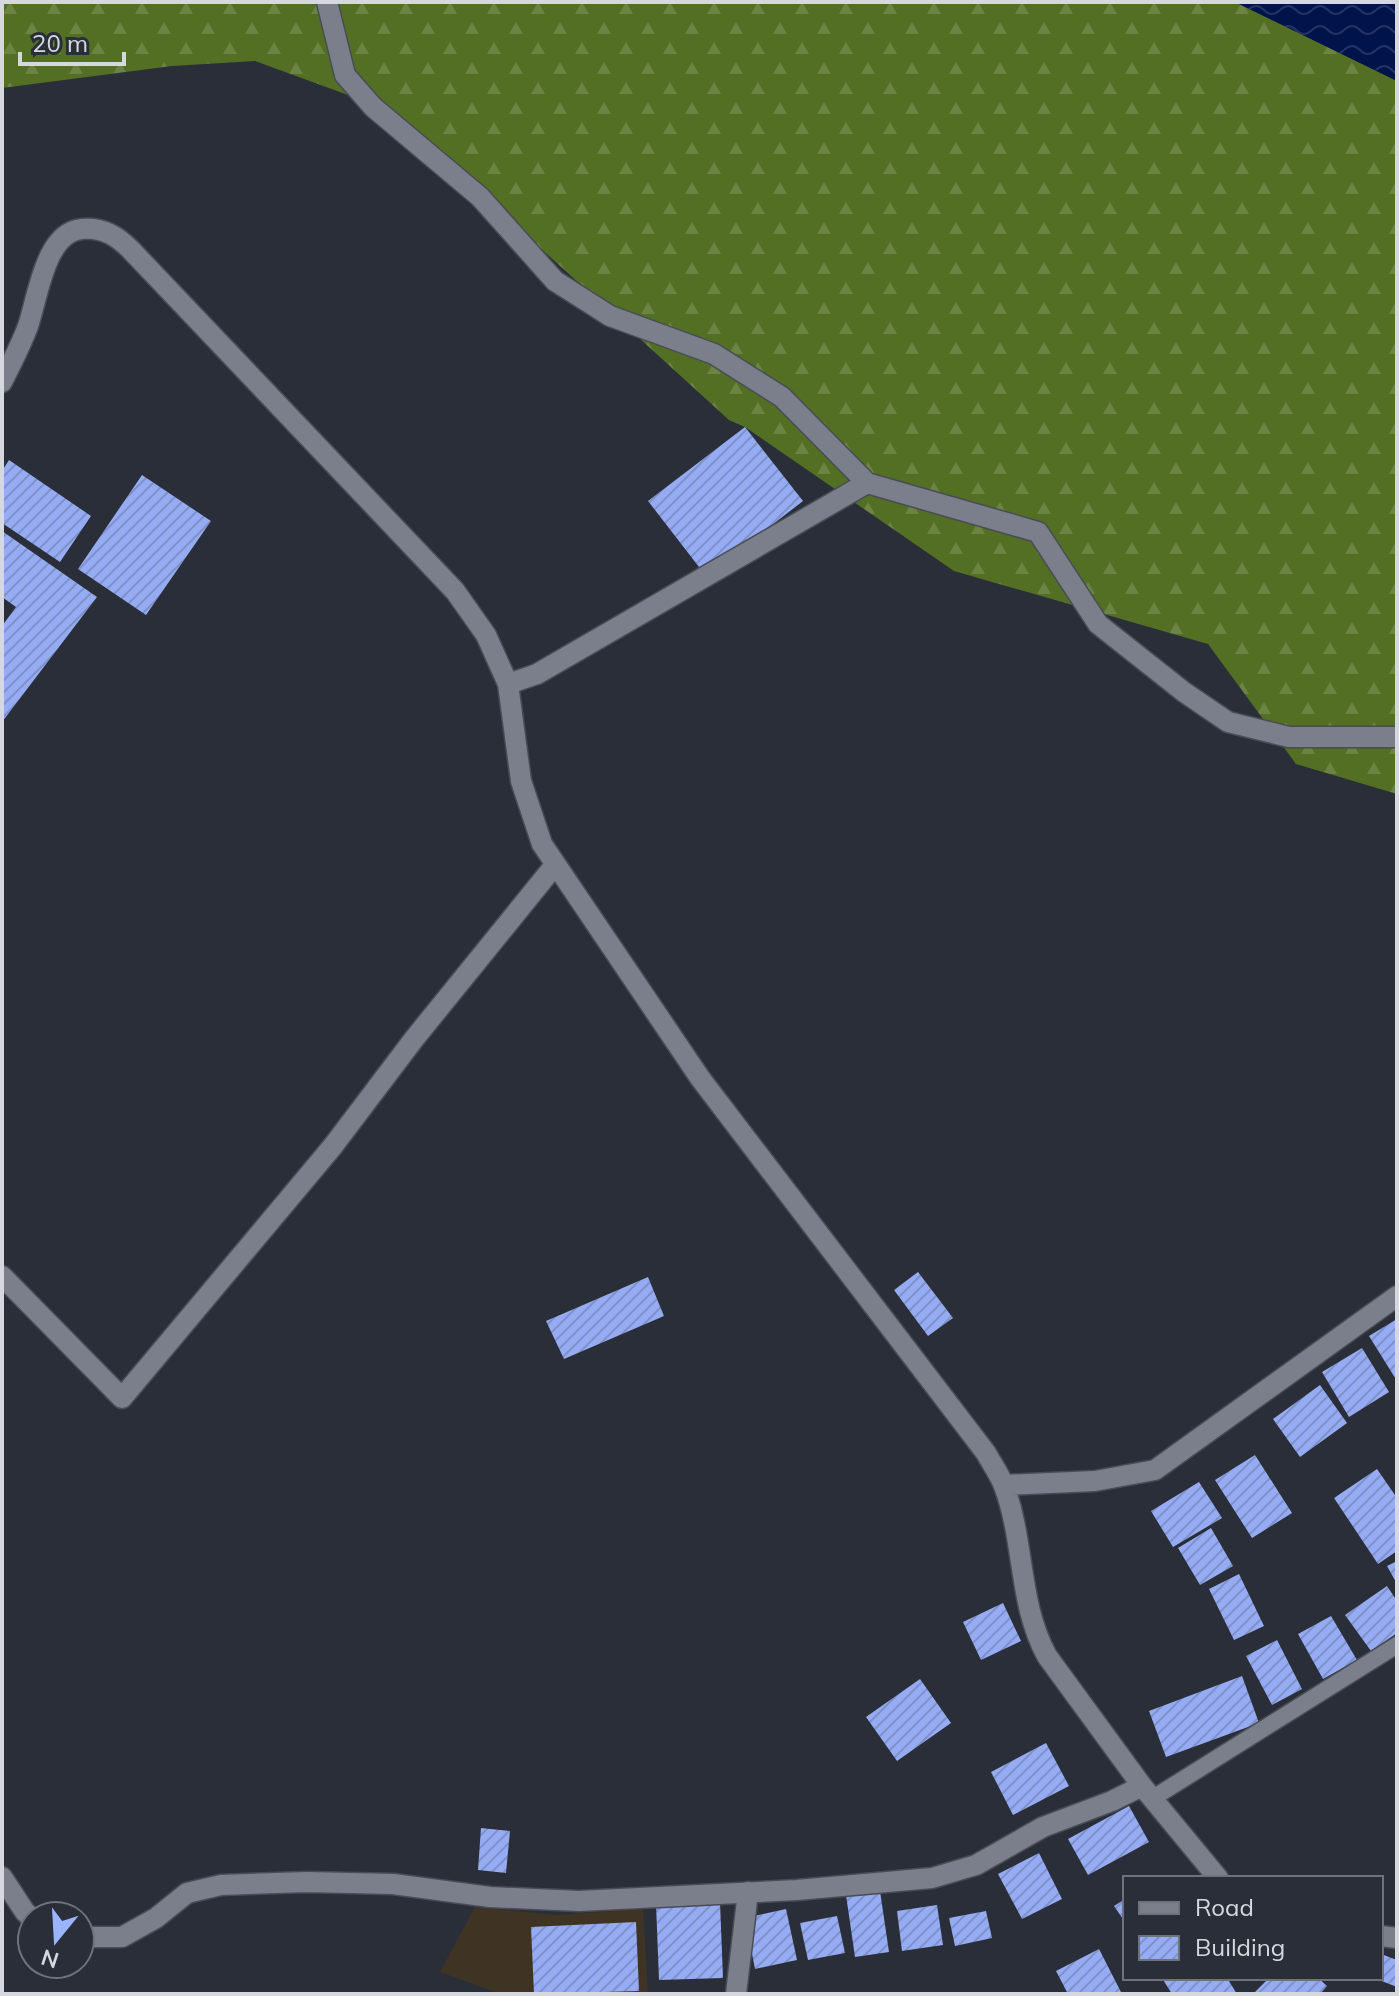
<svg xmlns="http://www.w3.org/2000/svg" width="1399" height="1996" viewBox="0 0 1399 1996" font-family="Mulish,sans-serif">
	<style>
		.education { fill: #3f3424 }
		.forest { fill: url(#forest-firs) }
		.water { fill: url(#water-waves) }
		.building { fill: url(#building-hatch) }
		.lines { fill: none; stroke-linecap: round; stroke-linejoin: round }
		.lane-casing { stroke: #494c55; stroke-width: 19 }
		.street-casing { stroke: #494c55; stroke-width: 23 }
		.lane { stroke: #7a7f8b; stroke-width: 16 }
		.street { stroke: #7a7f8b; stroke-width: 20 }
	</style>
	<defs>
		<pattern id="forest-firs" width="22" height="20" patternUnits="userSpaceOnUse" patternTransform="scale(2)"><rect width="22" height="20" fill="#536f24"/><path d="M5 1l3.5 6h-7zM16 11l3.5 6h-7z" fill="#6b8343"/></pattern>
		<pattern id="water-waves" width="16" height="10" patternUnits="userSpaceOnUse" patternTransform="scale(2)"><rect width="16" height="10" fill="#00134b"/><path d="M0 5q4-4 8 0t8 0" fill="none" stroke="#243564"/></pattern>
		<pattern id="building-hatch" width="6" height="6" patternUnits="userSpaceOnUse" patternTransform="scale(2)"><rect width="6" height="6" fill="#95acf4"/><path d="M-1 1l2-2M0 6l6-6M5 7l2-2" fill="none" stroke="#8091c8"/></pattern>
	</defs>
	<rect width="100%" height="100%" fill="#2a2e38"/>
	<path class="education" d="M475,1907L557,1915L643,1909L648,1994H501L440,1972Z"/>
	<path class="forest" d="M2,2H1235L1397,81V794L1296,764L1208,644L954,571L745,427L729,420L389,110L255,61L172,66L2,88Z"/>
	<path class="water" d="M1235,2H1397V81L1237,3Z"/>
	<path class="building" d="M745,427L803,501L706,576L648,501Z
		M9,460L91,516L60,562L2,523V471Z
		M142,475L211,521L146,615L78,569Z
		M2,531L97,597L2,722V626L16,607L2,597Z
		M918,1272L953,1318L928,1336L894,1290Z
		M648,1277L664,1316L564,1359L546,1321Z
		M1397,1319V1381L1369,1336Z
		M1362,1348L1389,1392L1349,1417L1322,1372Z
		M1320,1385L1347,1423L1300,1457L1273,1419Z
		M1255,1455L1292,1513L1252,1538L1215,1480Z
		M1377,1469L1397,1498V1551L1378,1564L1334,1498Z
		M1199,1482L1222,1518L1173,1547L1151,1511Z
		M1211,1528L1233,1566L1200,1585L1178,1548Z
		M1397,1561V1584L1387,1566Z
		M1239,1574L1264,1626L1234,1640L1209,1589Z
		M1387,1586L1397,1601V1633L1371,1651L1345,1615Z
		M1003,1603L1021,1641L981,1660L963,1622Z
		M1331,1616L1357,1660L1323,1679L1298,1634Z
		M1277,1640L1302,1689L1272,1705L1246,1656Z
		M1242,1676L1259,1723L1166,1757L1149,1711Z
		M920,1679L951,1723L897,1761L866,1717Z
		M1046,1743L1069,1786L1013,1815L991,1772Z
		M1129,1806L1149,1842L1088,1875L1068,1839Z
		M481,1828L510,1831L506,1873L478,1870Z
		M1039,1853L1062,1899L1022,1919L998,1874Z
		M880,1891L889,1952L855,1957L846,1895Z
		M1125,1899V1922L1114,1906Z
		M720,1902L723,1978L659,1980L656,1904Z
		M937,1905L943,1945L902,1951L897,1911Z
		M786,1909L797,1960L755,1969L745,1918Z
		M986,1911L992,1938L955,1946L949,1918Z
		M837,1916L845,1953L808,1960L800,1923Z
		M636,1922L639,1991L534,1994L531,1927Z
		M1099,1949L1122,1994H1068L1056,1971Z
		M1381,1954L1397,1960V1987L1374,1978H1381Z
		M1162,1978H1227L1237,1994H1172Z
		M1269,1978H1318L1327,1986L1320,1994H1253Z"/>
	<g class="lines">
		<defs>
			<path id="lane" d="M1153,1798L1397,1645"/>
			<path id="street" d="M327,2L345,75L373,107L480,197L555,281L610,316L714,354L782,397L867,483L1038,532L1098,624L1184,692L1228,722L1289,737H1397
				M2,382C11,364 21,345 28,326C38,297 45,232 82,229C103,227 117,236 131,250L455,591L486,635L508,684L521,781L542,844L700,1078L986,1453C992,1464 1000,1475 1004,1486C1025,1542 1018,1603 1047,1656L1142,1786L1218,1878
				M508,684L537,674L867,483
				M2,1276L122,1398L333,1146L414,1039L555,865
				M1004,1485L1095,1481L1155,1470L1397,1296
				M2,1877L25,1912L32,1918
				M1381,1936L1397,1938
				M80,1937H122L156,1918L187,1893L221,1885L307,1882L393,1884L490,1897L579,1901L797,1890L932,1878L976,1865L1043,1827L1112,1801L1142,1786
				M736,1994L748,1892"/>
		</defs>
		<use href="#lane" class="lane-casing"/>
		<use href="#street" class="street-casing"/>
		<use href="#lane" class="lane"/>
		<use href="#street" class="street"/>
	</g>
	<rect width="1399" height="1996" fill="none" stroke="#d5d8df" stroke-width="8"/>
	<rect x="1123" y="1876" width="260" height="104" fill="#2a2e38" stroke="#6e727b" stroke-width="2"/>
	<rect x="1139" y="1902" width="40" height="12" fill="#7a7f8b" stroke="#6e727b" stroke-width="2"/>
	<text x="1195" y="1916" font-size="24" fill="#d5d8df">Road</text>
	<rect x="1139" y="1936" width="40" height="24" fill="url(#building-hatch)" stroke="#6e727b" stroke-width="2"/>
	<text x="1195" y="1956" font-size="24" fill="#d5d8df">Building</text>
	<g transform="translate(56 1940) rotate(198)"><circle r="38" fill="#2a2e38" stroke="#6e727b" stroke-width="2"/>
	<path d="M0-6L14 30L0 20L-14 30Z" fill="#9bb5fd"/>
	<text y="-12" font-size="22" font-weight="bold" text-anchor="middle" fill="#d5d8df">N</text>
	</g>
	<path d="M20 52v12h104v-12" fill="none" stroke="#d5d8df" stroke-width="4"/>
	<text x="32" y="52" font-size="24" fill="#d5d8df" stroke="#2a2e38" stroke-width="6" paint-order="stroke">20 m</text>
</svg>
